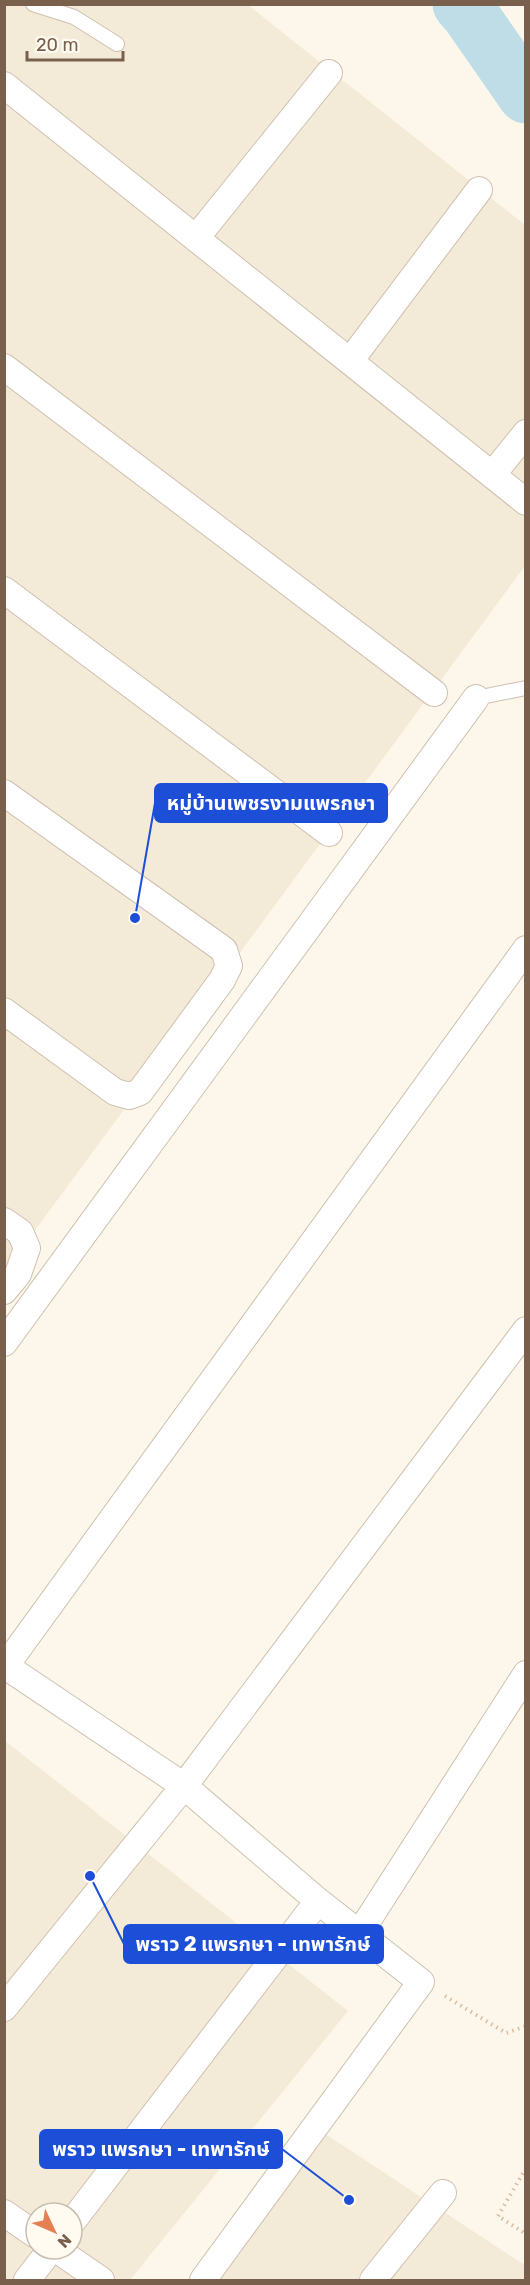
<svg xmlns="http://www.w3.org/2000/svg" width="530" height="2285" viewBox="0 0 530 2285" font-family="Rubik,'Noto Sans Thai',sans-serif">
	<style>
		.residential { fill: #f4ead8; fill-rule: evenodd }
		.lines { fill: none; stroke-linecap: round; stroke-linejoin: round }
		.river { stroke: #bedde7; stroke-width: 57 }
		.lane-casing { stroke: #cfc0af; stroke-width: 16 }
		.street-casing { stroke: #cfc0af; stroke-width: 28 }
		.path { stroke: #d7bda4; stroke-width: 4; stroke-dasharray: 1.5 4.5; stroke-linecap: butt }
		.lane { stroke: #fff; stroke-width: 14 }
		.street { stroke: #fff; stroke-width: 26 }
		.leader { fill: none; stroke: #1d4ed8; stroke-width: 2 }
		.callout-dot { fill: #1d4ed8; stroke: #fffbf0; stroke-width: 2 }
		.callout { fill: #1d4ed8; stroke: #1d4ed8; stroke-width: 2 }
		.callout-label { font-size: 20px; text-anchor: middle; font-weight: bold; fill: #fff }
	</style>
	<rect width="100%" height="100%" fill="#fcf7ea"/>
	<path class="residential" d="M5,5H248L525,225V566L5,1271Z
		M4,1740L348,2011L130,2280H5ZM36,2213H72V2249H36Z
		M324,2133L526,2266L525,2280H211Z"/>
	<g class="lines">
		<path class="river" d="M461,4L469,13L526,95"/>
		<defs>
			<path id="lane" d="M33,4L74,17L117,44
				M476,698L526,688"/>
			<path id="street" d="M4,85L526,502
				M196,238L329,73
				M350,361L479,190
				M4,367L434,693
				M492,475L526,433
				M4,590L329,833
				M4,793L224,950L229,966L222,980L140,1092L129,1096L115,1092L4,1011
				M4,1221L20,1232L27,1248L18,1274L4,1291
				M4,1343L476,698
				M4,1665L184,1786L318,1901L421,1982L203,2280
				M4,1668L526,949
				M359,1934L526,1674
				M4,2008L184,1786L526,1330
				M4,2213L36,2235
				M72,2222L318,1901
				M56,2249L101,2280
				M27,2280L51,2249
				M373,2280L443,2193"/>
		</defs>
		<use href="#lane" class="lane-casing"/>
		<use href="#street" class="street-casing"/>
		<path class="path" d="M445,1996L506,2033L526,2026
			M526,2168L498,2216L526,2234"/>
		<use href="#lane" class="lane"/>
		<use href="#street" class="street"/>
	</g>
	<path class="leader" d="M135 918L155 803M90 1876L124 1944M349 2200L282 2149"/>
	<g class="callout-dot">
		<circle cx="135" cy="918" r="6"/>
		<circle cx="90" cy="1876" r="6"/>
		<circle cx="349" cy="2200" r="6"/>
	</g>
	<g class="callout">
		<rect x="155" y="784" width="232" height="38" rx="6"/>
		<rect x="124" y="1925" width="259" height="38" rx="6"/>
		<rect x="40" y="2130" width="242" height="38" rx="6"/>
	</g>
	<g class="callout-label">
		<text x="271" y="810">หมู่บ้านเพชรงามแพรกษา</text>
		<text x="253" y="1951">พราว 2 แพรกษา - เทพารักษ์</text>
		<text x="161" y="2156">พราว แพรกษา - เทพารักษ์</text>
	</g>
	<rect width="530" height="2285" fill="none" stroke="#78604d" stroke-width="12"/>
	<g transform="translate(54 2231) rotate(134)"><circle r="28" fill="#fffbf0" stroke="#c9bdaf" stroke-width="1.5"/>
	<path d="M0-4.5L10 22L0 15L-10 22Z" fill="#e48051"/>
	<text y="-9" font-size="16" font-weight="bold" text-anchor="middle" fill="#78604d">N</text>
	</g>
	<path d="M27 51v9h96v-9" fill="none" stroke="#78604d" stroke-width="3"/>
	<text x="36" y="51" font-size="18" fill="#78604d" stroke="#fffbf0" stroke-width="4.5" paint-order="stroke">20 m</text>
</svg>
